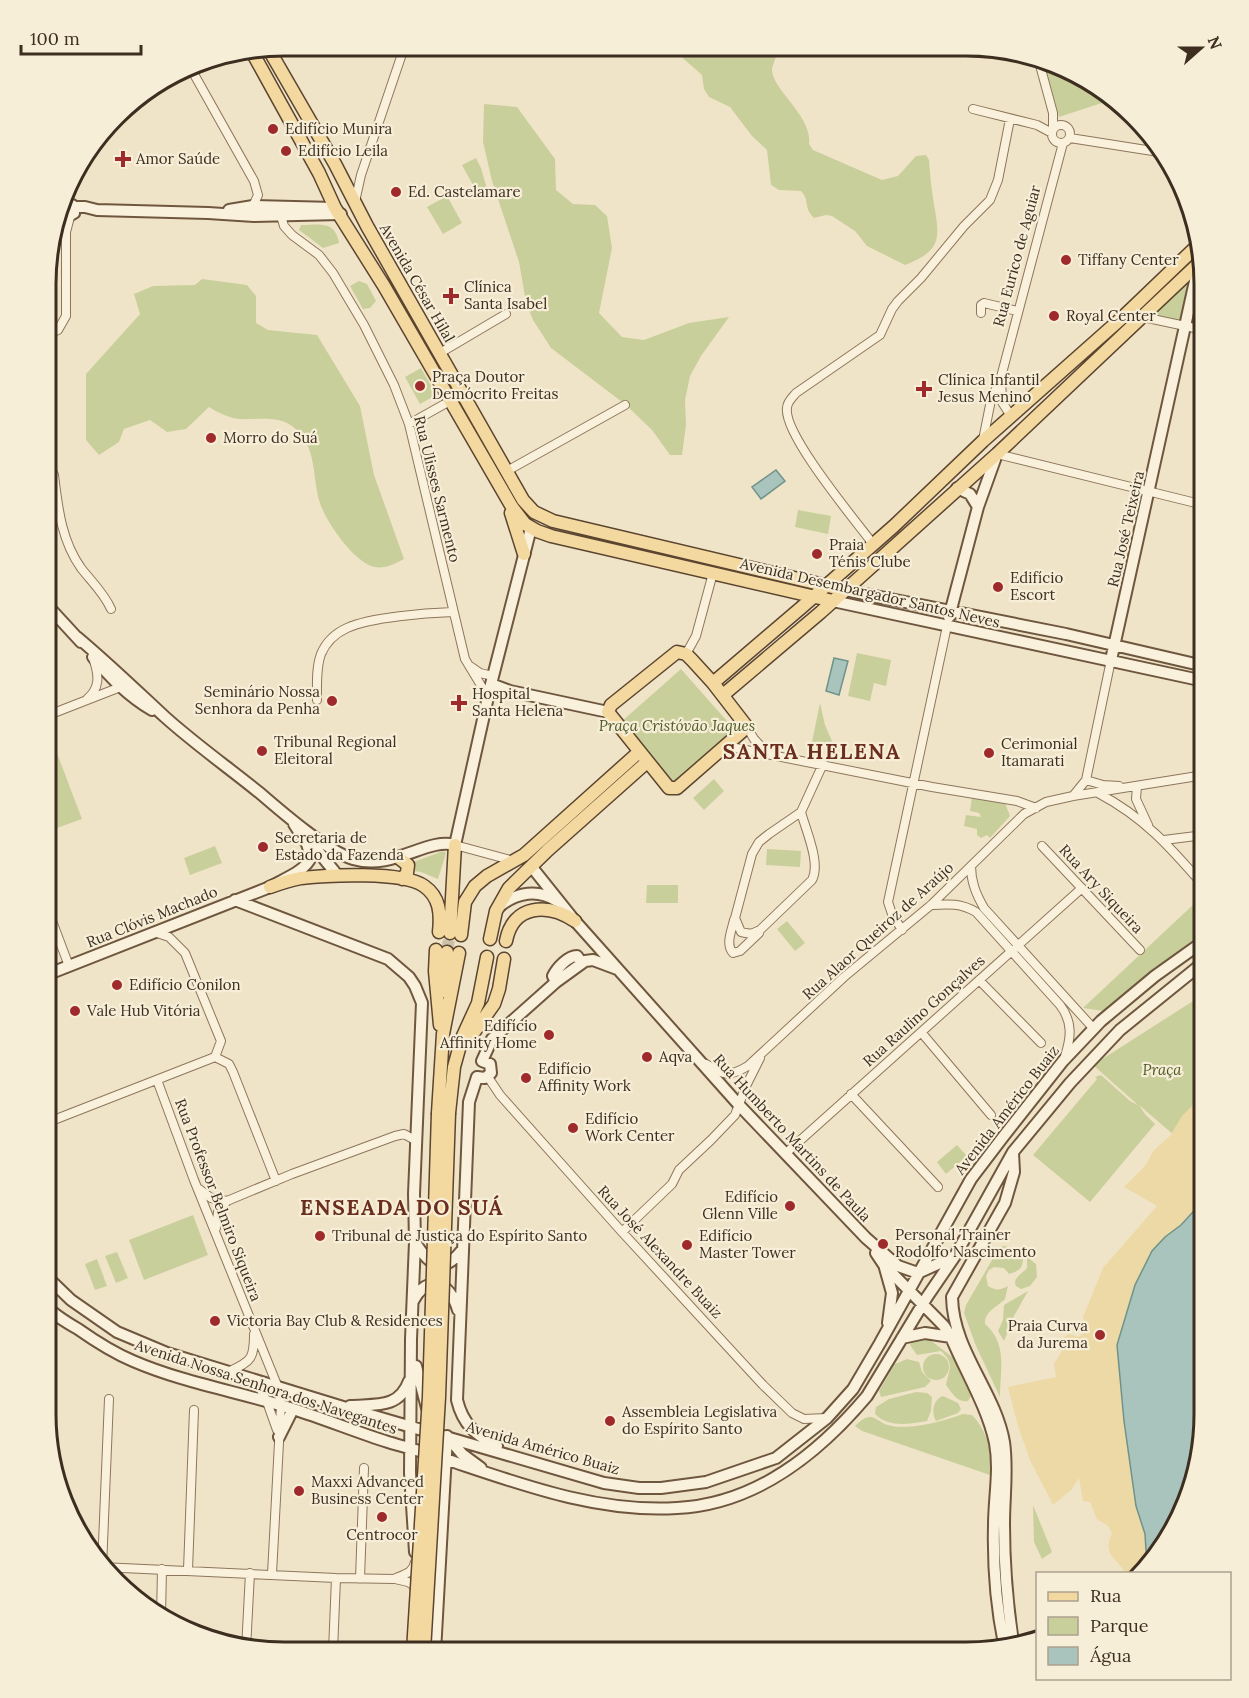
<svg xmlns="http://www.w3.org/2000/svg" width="1249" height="1698" viewBox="0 0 1249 1698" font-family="Lora,serif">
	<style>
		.green { fill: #c9cf9b }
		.sand { fill: #ecd9a5 }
		.water { fill: #a9c4bc; stroke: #6f938a; stroke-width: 1.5 }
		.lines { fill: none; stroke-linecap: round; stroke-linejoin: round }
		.primary-tunnel { stroke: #ccc0a6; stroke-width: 12; stroke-dasharray: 12 6; stroke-linecap: butt }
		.street-casing { stroke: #8d765c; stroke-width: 10 }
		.secondary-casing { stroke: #6f573f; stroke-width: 14 }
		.primary-casing { stroke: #5b4430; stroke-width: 15 }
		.street { stroke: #faf1dc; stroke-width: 8 }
		.secondary { stroke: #faf1dc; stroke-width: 10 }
		.primary { stroke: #f3d9a0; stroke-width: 12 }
		.primary-bridge-casing { stroke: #5b4430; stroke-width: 15; stroke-linecap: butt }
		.primary-bridge { stroke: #f3d9a0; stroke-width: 12 }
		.poi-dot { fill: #9e2a2b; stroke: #f7eed8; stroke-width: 2 }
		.labels { text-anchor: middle; stroke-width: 4.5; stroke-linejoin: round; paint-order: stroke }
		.poi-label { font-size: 15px; fill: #3d2e20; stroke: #f7eed8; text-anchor: start }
		.street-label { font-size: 15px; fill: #3d2e20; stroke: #f7eed8 }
		.park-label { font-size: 15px; font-style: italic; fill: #4d5a26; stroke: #f7eed8 }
		.district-label { font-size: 21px; font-weight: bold; letter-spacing: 1.5px; fill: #6b2e1e; stroke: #f7eed8 }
		.rim { fill: none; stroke: #3d2e20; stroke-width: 3 }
	</style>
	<rect width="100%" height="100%" fill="#f0e4c8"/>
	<path class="green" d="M669,46H779C778,53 773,64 772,69C771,89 813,116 809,144L813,150L882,180L898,176L916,156L926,155L929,160C930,173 931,186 933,198C939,235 945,250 905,265L867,246L855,231L832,216L826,215L814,218C803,207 810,200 801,191L779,190L771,185L767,150L752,136L730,107L709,97L704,89L702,75Z
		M1043,59L1057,63L1111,94L1114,99L1059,117Z
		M484,104L517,107L555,159L556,190L573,204L595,205L607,216L612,248L599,313L622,337L644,340L689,323L729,317L701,356L690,376L685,400L686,425L682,455H670L652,430L626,405L551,348L533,320L526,302L519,262L492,181L483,142Z
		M476,158L481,168L489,196L481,200L462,165Z
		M447,196L462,223L443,234L427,207Z
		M301,225C319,225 335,220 339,243L323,248L299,230Z
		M1195,270L1184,324L1146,316Z
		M202,279L247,285L256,296V323L268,330L317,335L360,406L374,475L404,559C395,564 385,569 374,567C354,562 328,524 321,506C311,479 319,446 292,426C277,415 256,420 239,419C227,417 219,413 209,407L186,429L167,432L150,420L124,429L119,442L99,455L86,440V374L140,314L134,294L153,286L195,285Z
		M359,281L367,284L376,301L370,308L363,309L350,286Z
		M421,368L436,395L420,404L405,377Z
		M798,510L831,516L828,534L795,527Z
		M857,653L891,660L886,686L874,683L870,701L848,696Z
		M681,669L734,729L673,782L621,722Z
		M820,703L825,725L835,748L812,742Z
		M52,740L82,819L46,832V742Z
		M714,779L724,791L704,810L693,798Z
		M972,797L1005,803L1010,816L990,838L987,835L981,838L977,835V829L964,826L966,815L981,817L979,813L970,811Z
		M215,846L222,863L190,875L184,858Z
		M767,849L801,851L800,867L766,865Z
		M443,851L446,853L438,879L421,872L406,870V865Z
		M647,885H678V903H646Z
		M1196,897L1204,904V931L1104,1011L1083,1008L1195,903Z
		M787,921L805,943L795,951L777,929Z
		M1204,994V1112L1175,1136L1139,1105L1145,1114L1155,1124L1090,1202L1033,1155L1097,1079L1095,1077L1101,1075L1130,1101L1138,1105L1093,1065Z
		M957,1145L967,1156L946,1174L937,1162Z
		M193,1215L208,1255L144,1280L129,1240Z
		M1003,1246L1009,1247L1023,1255C1023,1268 1021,1270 1009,1274L1004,1268L994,1267L989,1270L986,1276L988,1286C996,1291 1000,1290 1008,1286L1005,1299C997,1307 984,1312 985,1324C1008,1344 1000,1370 1000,1397L976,1346L964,1313L966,1305L999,1248Z
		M117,1252L128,1278L116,1283L105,1256Z
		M1027,1257L1036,1264L1037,1277L1030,1286L1021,1289L1016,1286C1012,1278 1022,1274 1027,1268Z
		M97,1259L107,1286L95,1290L85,1264Z
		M1028,1291L1014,1316L1004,1341L998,1331L1003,1320L1004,1305Z
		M926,1337L959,1362L971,1396L968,1401C957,1403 952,1393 946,1385C949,1369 955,1364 941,1351L917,1355L910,1345L913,1338Z
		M923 1367a13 13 0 1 1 26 0a13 13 0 1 1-26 0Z
		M907,1359L919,1362L922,1372L931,1381L925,1387L881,1397L879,1391L895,1364Z
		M916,1392L927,1393L932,1397L931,1411L927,1421C910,1424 888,1428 875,1414L876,1407L889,1399Z
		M943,1396L958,1403L961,1409L958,1413L936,1421C931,1413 933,1399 943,1396Z
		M963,1414L972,1415C988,1432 993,1453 990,1475L862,1431L855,1426C859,1422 864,1417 871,1417C877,1418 882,1424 888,1425C908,1431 944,1421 963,1414Z
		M1033,1505L1052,1552L1042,1559L1034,1542Z"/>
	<path class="sand" d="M1204,1094V1200L1181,1225L1165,1237L1152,1251L1135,1285L1117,1345L1124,1421L1136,1506L1145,1534L1147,1565L1141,1573H1125C1116,1556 1102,1556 1112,1533L1108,1526L1097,1519L1090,1502L1083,1501L1079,1478L1071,1490L1053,1505L1030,1460L1018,1426L1008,1387L1056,1377L1054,1364L1062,1351L1060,1340L1069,1334L1079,1337L1086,1330L1083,1317L1103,1268L1157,1206L1124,1187L1146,1165L1153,1151L1170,1136L1182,1116Z"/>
	<path class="water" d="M776,470L785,481L761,499L752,487Z
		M834,658L848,661L839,695L826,691Z
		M1204,1200L1203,1431L1191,1492L1164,1547L1147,1566L1145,1534L1136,1506L1124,1421L1117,1345L1135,1285L1152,1251L1165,1237L1181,1225Z"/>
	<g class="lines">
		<path class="primary-tunnel" d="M447,952L450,933"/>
		<defs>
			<path id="street" d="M1038,58L1053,113V129
				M190,67L254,181L258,195L253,206
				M973,109L1037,125L1052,133
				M1052 134a9 9 0 1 1 18 0a9 9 0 1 1-18 0Z
				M1070,138L1159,152
				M69,188V203
				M355,202L361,175L405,45
				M281,216L284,226L292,235L319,255L333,273L364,325L394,385L409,424L465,659L488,697
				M981,313V305L984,303L1017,311
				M1143,317L1204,330
				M47,335L58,330L66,316V232L70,217
				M440,353L506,314
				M1001,378L1002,402L1011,416
				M409,424L450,401
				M983,440L991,400L1001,377L1063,143
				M997,454L1204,505
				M47,467L51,469L54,475C58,507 61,540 81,568C91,581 104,593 111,609
				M507,471L625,405
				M873,544C855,520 783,434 787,408C787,402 792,398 796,393L880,335L892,309L898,301L921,278L964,226L990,200L998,180L1010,119
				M686,654L696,636L713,573
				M470,666L480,673L493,676
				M87,699C100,688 99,676 94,661
				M317,700C317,685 316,667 321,654C326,642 336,633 347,628C371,617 427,613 453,612
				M46,716L123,686
				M747,727L754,739L769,755
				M726,746L932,787L1017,801L1036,808
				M1086,780L1103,785L1119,786
				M1137,786L1136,799L1148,825
				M1098,793C1145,818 1170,847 1204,886
				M1073,796L1086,780L1111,660
				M801,812C806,831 821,863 812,880L760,930L751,934L741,932L735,918L752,854L759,842L769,834L801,812L823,764
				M1164,840L1204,835
				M455,845L514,861
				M1042,846L1140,950
				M971,866C971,882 976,894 984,908L1094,1029
				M46,905L69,966
				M931,905C949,904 960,903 976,912L1060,1005C1073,1022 1071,1038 1065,1056
				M734,920C732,930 725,944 733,953L740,951L759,933
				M902,930L892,914L888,902L947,626
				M154,932L169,937L185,953L221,1041L215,1057
				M979,980L1041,1043
				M921,1032L991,1115
				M215,1057L229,1064L233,1072L276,1181
				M706,1064C725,1076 729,1077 748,1066L844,977L931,905L1024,814L1046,802L1073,796L1204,775
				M488,1077L500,1095L622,1232L763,1385L792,1413L804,1419L826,1418
				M157,1080L194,1180L277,1385L281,1405L272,1574
				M851,1094L938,1187
				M46,1123L215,1057
				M785,1154L1082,888
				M199,1189L211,1198L227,1201
				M216,1228L218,1212L227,1201L292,1174L395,1136L404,1134L415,1140L416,1143
				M622,1232L672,1184L679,1170L711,1140L735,1115L746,1086L760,1058
				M230,1371C252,1361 254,1358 254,1334
				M256,1380L267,1402L277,1430
				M45,1387L51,1386
				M101,1567L336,1578L395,1579L408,1582L413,1585L415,1590
				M102,1567L109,1399
				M188,1570L194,1410
				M396,1578C405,1574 413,1573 415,1562
				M360,1579L364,1468
				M161,1617L162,1569
				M246,1649L250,1573
				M333,1651L336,1578"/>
			<path id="secondary" d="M73,207H85L97,210L208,213L254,216L341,214
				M229,210L253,206L335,208
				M60,213L67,217L74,213L72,205L63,204
				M957,488L970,494L978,507
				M845,590L1066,634L1204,666
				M833,601L1204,681
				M46,604L81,642
				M949,617L978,507L997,454
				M77,637C108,663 136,690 165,717C195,744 229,768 261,794C283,813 327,851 353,859C393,871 427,837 455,845L490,688L531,528
				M93,657C111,678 128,696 152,710
				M1111,660L1199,263
				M491,684L510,691L608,712
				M308,839L338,876
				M531,866L575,921L739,1105L866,1238L898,1266L918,1273
				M235,900L388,959L409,977L415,986L422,1003L414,1194L415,1242L411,1339L410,1473L415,1552
				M500,906C517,892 538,889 557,901
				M46,975L270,887C283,879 305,872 311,857L307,844L294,824
				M556,982L553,976C557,968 568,956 577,956L582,963
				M482,1061L492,1039L556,982L585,961L593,960L617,969
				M477,1077L469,1102L457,1400C463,1425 476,1435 497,1446
				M477,1077L485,1078L491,1073L490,1064L482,1061
				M415,1242C430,1267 443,1275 463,1249
				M876,1253L884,1265L944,1326L951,1337C965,1371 987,1406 995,1443C1000,1470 994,1498 994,1525C993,1565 996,1605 1004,1644
				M885,1268L892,1293L888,1323
				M918,1273L953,1257
				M45,1275L71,1300L117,1332L167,1353L343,1407L604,1483L639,1488H661L706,1482L776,1458L827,1418L853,1389L880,1343L971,1179L1003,1137L1063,1061L1101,1021L1155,976L1204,941
				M413,1301C429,1272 450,1283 458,1310
				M45,1305C54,1315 66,1322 78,1329C95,1341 114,1353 133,1361C184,1383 240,1392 293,1409C325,1419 356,1432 388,1442C408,1448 428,1453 448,1460C523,1485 598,1513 677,1508C756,1504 818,1454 867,1396L927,1297L955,1256L1013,1152L1070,1083L1120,1030L1204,962
				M902,1338L925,1333L951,1337
				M416,1366L427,1408
				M350,1406C375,1404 399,1409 409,1381
				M447,1436L462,1454L481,1468
				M279,1437L293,1409
				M1013,1642C1007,1602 1004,1564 1004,1524C1004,1496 1008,1469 1004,1442C995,1391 953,1351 952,1297L1005,1203L1014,1172L1013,1153
				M435,1652L447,1436"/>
			<path id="primary" d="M268,48L335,164L367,226L523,500L534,512L553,521L845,590
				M251,50L319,173L335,208L384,286L512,507L525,524L537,531L551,536L833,601
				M511,513L524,554
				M677,652L686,654L692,660L713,683L747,727L677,788H669L608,712L611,705Z
				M713,683L802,607L894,526L983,441L1124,316L1196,247
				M723,695L821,612L997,454L1199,263
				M399,858L408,865L407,873L402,879
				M270,887C281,883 291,880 301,878C327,875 403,871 424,886C440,897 441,914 439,932
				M450,933L455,845
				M461,935L465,902L475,886L487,876L524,855L639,752
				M490,939L496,911L509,888L548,850L647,762
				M506,941C513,904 548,903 575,921
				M436,950L435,971L440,1025
				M443,991L447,952
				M467,1042L494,1004L499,989L504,959
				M438,1113L443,1034L459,953
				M449,1113L454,1067L462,1038L478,1003L487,957"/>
		</defs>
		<use href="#street" class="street-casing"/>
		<use href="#secondary" class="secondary-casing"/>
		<use href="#primary" class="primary-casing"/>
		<use href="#street" class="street"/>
		<use href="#secondary" class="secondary"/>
		<use href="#primary" class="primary"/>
		<defs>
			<path id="primary-bridge" d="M413,1651L429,1397L438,1113
				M424,1651L439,1397L449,1113"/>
		</defs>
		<use href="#primary-bridge" class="primary-bridge-casing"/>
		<use href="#primary-bridge" class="primary-bridge"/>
	</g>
	<g class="poi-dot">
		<circle cx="273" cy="129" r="6"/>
		<circle cx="286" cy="151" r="6"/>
		<path d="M120 150h6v6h6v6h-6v6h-6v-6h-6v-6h6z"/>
		<circle cx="396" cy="192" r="6"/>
		<circle cx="1066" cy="260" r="6"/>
		<path d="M448 287h6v6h6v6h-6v6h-6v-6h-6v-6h6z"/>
		<circle cx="1054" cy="316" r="6"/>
		<circle cx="420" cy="386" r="6"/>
		<path d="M921 380h6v6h6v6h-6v6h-6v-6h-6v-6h6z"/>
		<circle cx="211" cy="438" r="6"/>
		<circle cx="817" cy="554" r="6"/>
		<circle cx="998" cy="587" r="6"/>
		<circle cx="332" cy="701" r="6"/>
		<path d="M456 694h6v6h6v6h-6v6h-6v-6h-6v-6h6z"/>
		<circle cx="262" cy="751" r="6"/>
		<circle cx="989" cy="753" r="6"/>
		<circle cx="263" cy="847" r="6"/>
		<circle cx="117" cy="985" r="6"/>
		<circle cx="75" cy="1011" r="6"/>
		<circle cx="549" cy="1035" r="6"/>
		<circle cx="647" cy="1057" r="6"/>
		<circle cx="526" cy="1078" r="6"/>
		<circle cx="573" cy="1128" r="6"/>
		<circle cx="790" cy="1206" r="6"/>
		<circle cx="320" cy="1236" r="6"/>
		<circle cx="883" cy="1244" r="6"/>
		<circle cx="687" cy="1245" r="6"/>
		<circle cx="215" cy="1321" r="6"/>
		<circle cx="1100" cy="1335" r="6"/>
		<circle cx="610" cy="1421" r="6"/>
		<circle cx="299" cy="1491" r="6"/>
		<circle cx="382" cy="1517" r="6"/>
	</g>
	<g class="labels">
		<g class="poi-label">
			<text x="285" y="134">Edifício Munira</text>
			<text x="298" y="156">Edifício Leila</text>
			<text x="136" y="164">Amor Saúde</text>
			<text x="408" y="197">Ed. Castelamare</text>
			<text x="1078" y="265">Tiffany Center</text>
			<text x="464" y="292">Clínica<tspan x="464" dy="17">Santa Isabel</tspan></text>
			<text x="1066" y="321">Royal Center</text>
			<text x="432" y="382">Praça Doutor<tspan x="432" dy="17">Demócrito Freitas</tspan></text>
			<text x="938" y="385">Clínica Infantil<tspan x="938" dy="17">Jesus Menino</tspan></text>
			<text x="223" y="443">Morro do Suá</text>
			<text x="829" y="550">Praia<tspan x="829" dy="17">Ténis Clube</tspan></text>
			<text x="1010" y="583">Edifício<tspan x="1010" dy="17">Escort</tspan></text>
			<text x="320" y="697" text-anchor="end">Seminário Nossa<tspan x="320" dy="17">Senhora da Penha</tspan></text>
			<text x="472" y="699">Hospital<tspan x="472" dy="17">Santa Helena</tspan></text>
			<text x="274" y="747">Tribunal Regional<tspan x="274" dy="17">Eleitoral</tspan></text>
			<text x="1001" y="749">Cerimonial<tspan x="1001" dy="17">Itamarati</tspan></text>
			<text x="275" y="843">Secretaria de<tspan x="275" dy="17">Estado da Fazenda</tspan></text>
			<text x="129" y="990">Edifício Conilon</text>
			<text x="87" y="1016">Vale Hub Vitória</text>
			<text x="537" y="1031" text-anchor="end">Edifício<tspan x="537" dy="17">Affinity Home</tspan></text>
			<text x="659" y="1062">Aqva</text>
			<text x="538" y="1074">Edifício<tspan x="538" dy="17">Affinity Work</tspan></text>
			<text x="585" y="1124">Edifício<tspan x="585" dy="17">Work Center</tspan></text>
			<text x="778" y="1202" text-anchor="end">Edifício<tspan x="778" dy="17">Glenn Ville</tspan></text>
			<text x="895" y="1240">Personal Trainer<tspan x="895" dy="17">Rodolfo Nascimento</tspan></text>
			<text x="332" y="1241">Tribunal de Justiça do Espírito Santo</text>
			<text x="699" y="1241">Edifício<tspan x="699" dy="17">Master Tower</tspan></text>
			<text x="227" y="1326">Victoria Bay Club &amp; Residences</text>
			<text x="1088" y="1331" text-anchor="end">Praia Curva<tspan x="1088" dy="17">da Jurema</tspan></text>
			<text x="622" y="1417">Assembleia Legislativa<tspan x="622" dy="17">do Espírito Santo</tspan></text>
			<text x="311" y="1487">Maxxi Advanced<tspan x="311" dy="17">Business Center</tspan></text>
			<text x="382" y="1540" text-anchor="middle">Centrocor</text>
		</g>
		<g class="street-label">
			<text transform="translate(1017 256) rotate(-75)" y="5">Rua Eurico de Aguiar</text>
			<text transform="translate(417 283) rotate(60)" y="5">Avenida César Hilal</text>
			<text transform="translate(437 489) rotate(76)" y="5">Rua Ulisses Sarmento</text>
			<text transform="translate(1126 529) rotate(-77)" y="5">Rua José Teixeira</text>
			<text transform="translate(870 593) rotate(13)" y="5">Avenida Desembargador Santos Neves</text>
			<text transform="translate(1101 889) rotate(47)" y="5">Rua Ary Siqueira</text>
			<text transform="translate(152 917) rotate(-22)" y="5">Rua Clóvis Machado</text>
			<text transform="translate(878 931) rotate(-42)" y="5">Rua Alaor Queiroz de Araújo</text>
			<text transform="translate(924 1011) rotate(-42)" y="5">Rua Raulino Gonçalves</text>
			<text transform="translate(1007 1110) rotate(-52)" y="5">Avenida Américo Buaiz</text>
			<text transform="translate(792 1138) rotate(47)" y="5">Rua Humberto Martins de Paula</text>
			<text transform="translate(218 1200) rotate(69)" y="5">Rua Professor Belmiro Siqueira</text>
			<text transform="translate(660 1252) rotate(47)" y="5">Rua José Alexandre Buaiz</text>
			<text transform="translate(266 1387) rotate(18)" y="5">Avenida Nossa Senhora dos Navegantes</text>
			<text transform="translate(543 1448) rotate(16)" y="5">Avenida Américo Buaiz</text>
		</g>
		<g class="park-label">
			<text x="677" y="731">Praça Cristóvão Jaques</text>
			<text x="1162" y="1075">Praça</text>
		</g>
		<g class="district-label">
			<text x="812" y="759">SANTA HELENA</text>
			<text x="402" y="1215">ENSEADA DO SUÁ</text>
		</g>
	</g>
	<path d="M0 0H1249V1698H0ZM284 56H966A228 228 0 0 1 1194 284V1414A228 228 0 0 1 966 1642H284A228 228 0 0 1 56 1414V284A228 228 0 0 1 284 56Z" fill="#f7eed8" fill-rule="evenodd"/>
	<path class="rim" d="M284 56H966A228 228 0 0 1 1194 284V1414A228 228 0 0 1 966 1642H284A228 228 0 0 1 56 1414V284A228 228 0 0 1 284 56Z"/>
	<rect x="1036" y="1572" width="195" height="108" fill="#f7eed8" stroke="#ada18e" stroke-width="1.5"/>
	<rect x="1048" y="1592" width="30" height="9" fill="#f3d9a0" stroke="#ada18e" stroke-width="1.5"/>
	<text x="1090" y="1602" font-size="18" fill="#3d2e20">Rua</text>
	<rect x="1048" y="1617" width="30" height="18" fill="#c9cf9b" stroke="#ada18e" stroke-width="1.5"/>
	<text x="1090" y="1632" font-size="18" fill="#3d2e20">Parque</text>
	<rect x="1048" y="1647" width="30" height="18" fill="#a9c4bc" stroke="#ada18e" stroke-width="1.5"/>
	<text x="1090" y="1662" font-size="18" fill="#3d2e20">Água</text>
	<g transform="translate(1201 48) rotate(69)" stroke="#f7eed8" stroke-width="4.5" paint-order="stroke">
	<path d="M0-4.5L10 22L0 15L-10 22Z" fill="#3d2e20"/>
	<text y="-9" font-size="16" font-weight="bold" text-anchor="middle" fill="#3d2e20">N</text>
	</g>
	<path d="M21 45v9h120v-9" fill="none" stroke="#3d2e20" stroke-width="3"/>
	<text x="30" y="45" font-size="18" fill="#3d2e20" stroke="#f7eed8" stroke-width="4.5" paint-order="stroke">100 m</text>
</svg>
